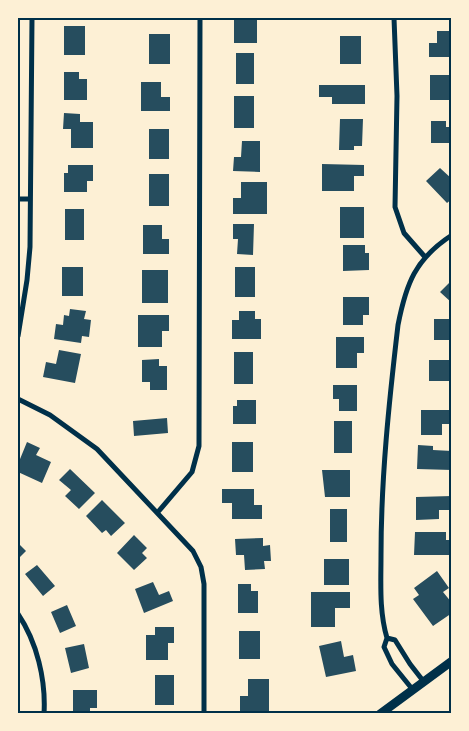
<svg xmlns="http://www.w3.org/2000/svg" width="469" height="731" viewBox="0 0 469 731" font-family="'Times New Roman',serif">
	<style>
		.building { fill: #264d5e }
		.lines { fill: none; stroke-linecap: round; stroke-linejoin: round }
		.minor { stroke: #003049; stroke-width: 5 }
		.secondary { stroke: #003049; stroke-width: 9 }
		.neatline { fill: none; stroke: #003049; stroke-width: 2 }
	</style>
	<rect width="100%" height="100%" fill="#fdf0d5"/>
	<path class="building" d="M234,18H257V43H234Z
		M64,26H85V55H64Z
		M437,31H452V57H429V43H437Z
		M149,34H170V64H149Z
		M340,36H361V64H340Z
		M236,53H254V84H236Z
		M64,72H79V79H87V100H64Z
		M430,75H452V100H430Z
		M141,82H161V97H170V111H141Z
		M319,85H365V104H332V97H319Z
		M234,96H254V128H234Z
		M64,113L80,114V122H93V148H71V129H63Z
		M340,119H363L362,146H354V150H339Z
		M431,121H446V127H452V143H431Z
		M149,129H169V159H149Z
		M242,141H260V172L233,171L234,157H241Z
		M322,164L364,165V176H354V191H322Z
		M68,165H93V181H87V192H64V173H68Z
		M440,168L452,179V199L447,203L426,181Z
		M149,174H169V206H149Z
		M241,182H267V214H233V198H241Z
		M340,207H364V238H340Z
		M65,209H84V240H65Z
		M233,224H254L253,255L237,254L238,239H233Z
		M143,225H162V239H169V254H143Z
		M343,245H365V253H369V270L343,271Z
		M62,267H83V296H62Z
		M235,267H255V297H235Z
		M142,270H168V303H142Z
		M452,280V303L440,292Z
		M343,297H369V315H363V325H343Z
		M70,309L86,311L84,319L91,320L89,337L82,336L81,343L54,339L56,324L63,325L64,315L69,316Z
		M239,311H255V319H261V339H232V320H239Z
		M138,315H169V331H162V347H138Z
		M434,319H452V340H434Z
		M336,337H364V353H357V368H336Z
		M59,350L81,354L75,383L43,377L46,362L56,364Z
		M234,352H253V384H234Z
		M159,359V366H167V390H150V382H142V360Z
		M429,360H452V381H429Z
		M333,385H357V411H339V399H333Z
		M237,400H256V424H233V406H237Z
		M421,410H452V424H442V435H421Z
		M167,418L168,433L134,436L133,421Z
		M334,421H352V453H334Z
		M27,442L40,448L36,455L51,462L42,483L18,472V464Z
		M232,442H253V472H232Z
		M418,445L433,446V450L452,451V470L417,469Z
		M70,469L95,493L79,509L65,496L71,490L59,480Z
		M322,470H350V497H325Z
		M222,489H254V505H262V519H232V503H222Z
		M452,496V510H439V519L416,520V497Z
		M102,500L125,523L111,536L106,530L102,533L86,516Z
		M330,509H347V542H330Z
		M415,532H446V540H452V555H414Z
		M134,535L147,548L142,553L147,558L134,570L117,553Z
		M263,538V546L270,545L271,561H264L265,569L245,570L244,555H236L235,539Z
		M18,543L26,551L18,559Z
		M324,559H349V585H324Z
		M37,565L55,586L43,596L25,574Z
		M437,571L449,588L443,592L452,603V613L433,626L413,599L419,595L414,588Z
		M153,582L159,595L169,591L173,601L144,613L135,589Z
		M238,584H251V591H258V613H238Z
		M311,592H350V608H335V627H311Z
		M67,605L76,626L60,633L51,612Z
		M155,627H174V643H168V660H146V635H155Z
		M239,631H260V659H239Z
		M341,641L344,657L353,655L356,671L326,677L319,646Z
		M84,644L89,668L71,673L65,648Z
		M155,675H174V705H155Z
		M248,679H269V711H240V696H248Z
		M73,690H97V708H90V714H73Z"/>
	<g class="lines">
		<path class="minor" d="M394,18L397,96L395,207L404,233L425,257
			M18,199H30
			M18,336L27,280L30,247L32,18
			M18,399L50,415L97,449L193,551L201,567L204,584V714
			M158,512L192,472L199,446L200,18
			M18,614C37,642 46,680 44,714
			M387,638C379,611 381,583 381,555C381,478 389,402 398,325C406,284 415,259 452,235
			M413,690L392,664L384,647L387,638L395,640L410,664L424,682"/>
		<path class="secondary" d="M380,714L452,661"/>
	</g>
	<rect width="469" height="731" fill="none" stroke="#fdf0d5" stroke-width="38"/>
	<rect x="19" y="19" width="431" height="693" class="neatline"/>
</svg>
